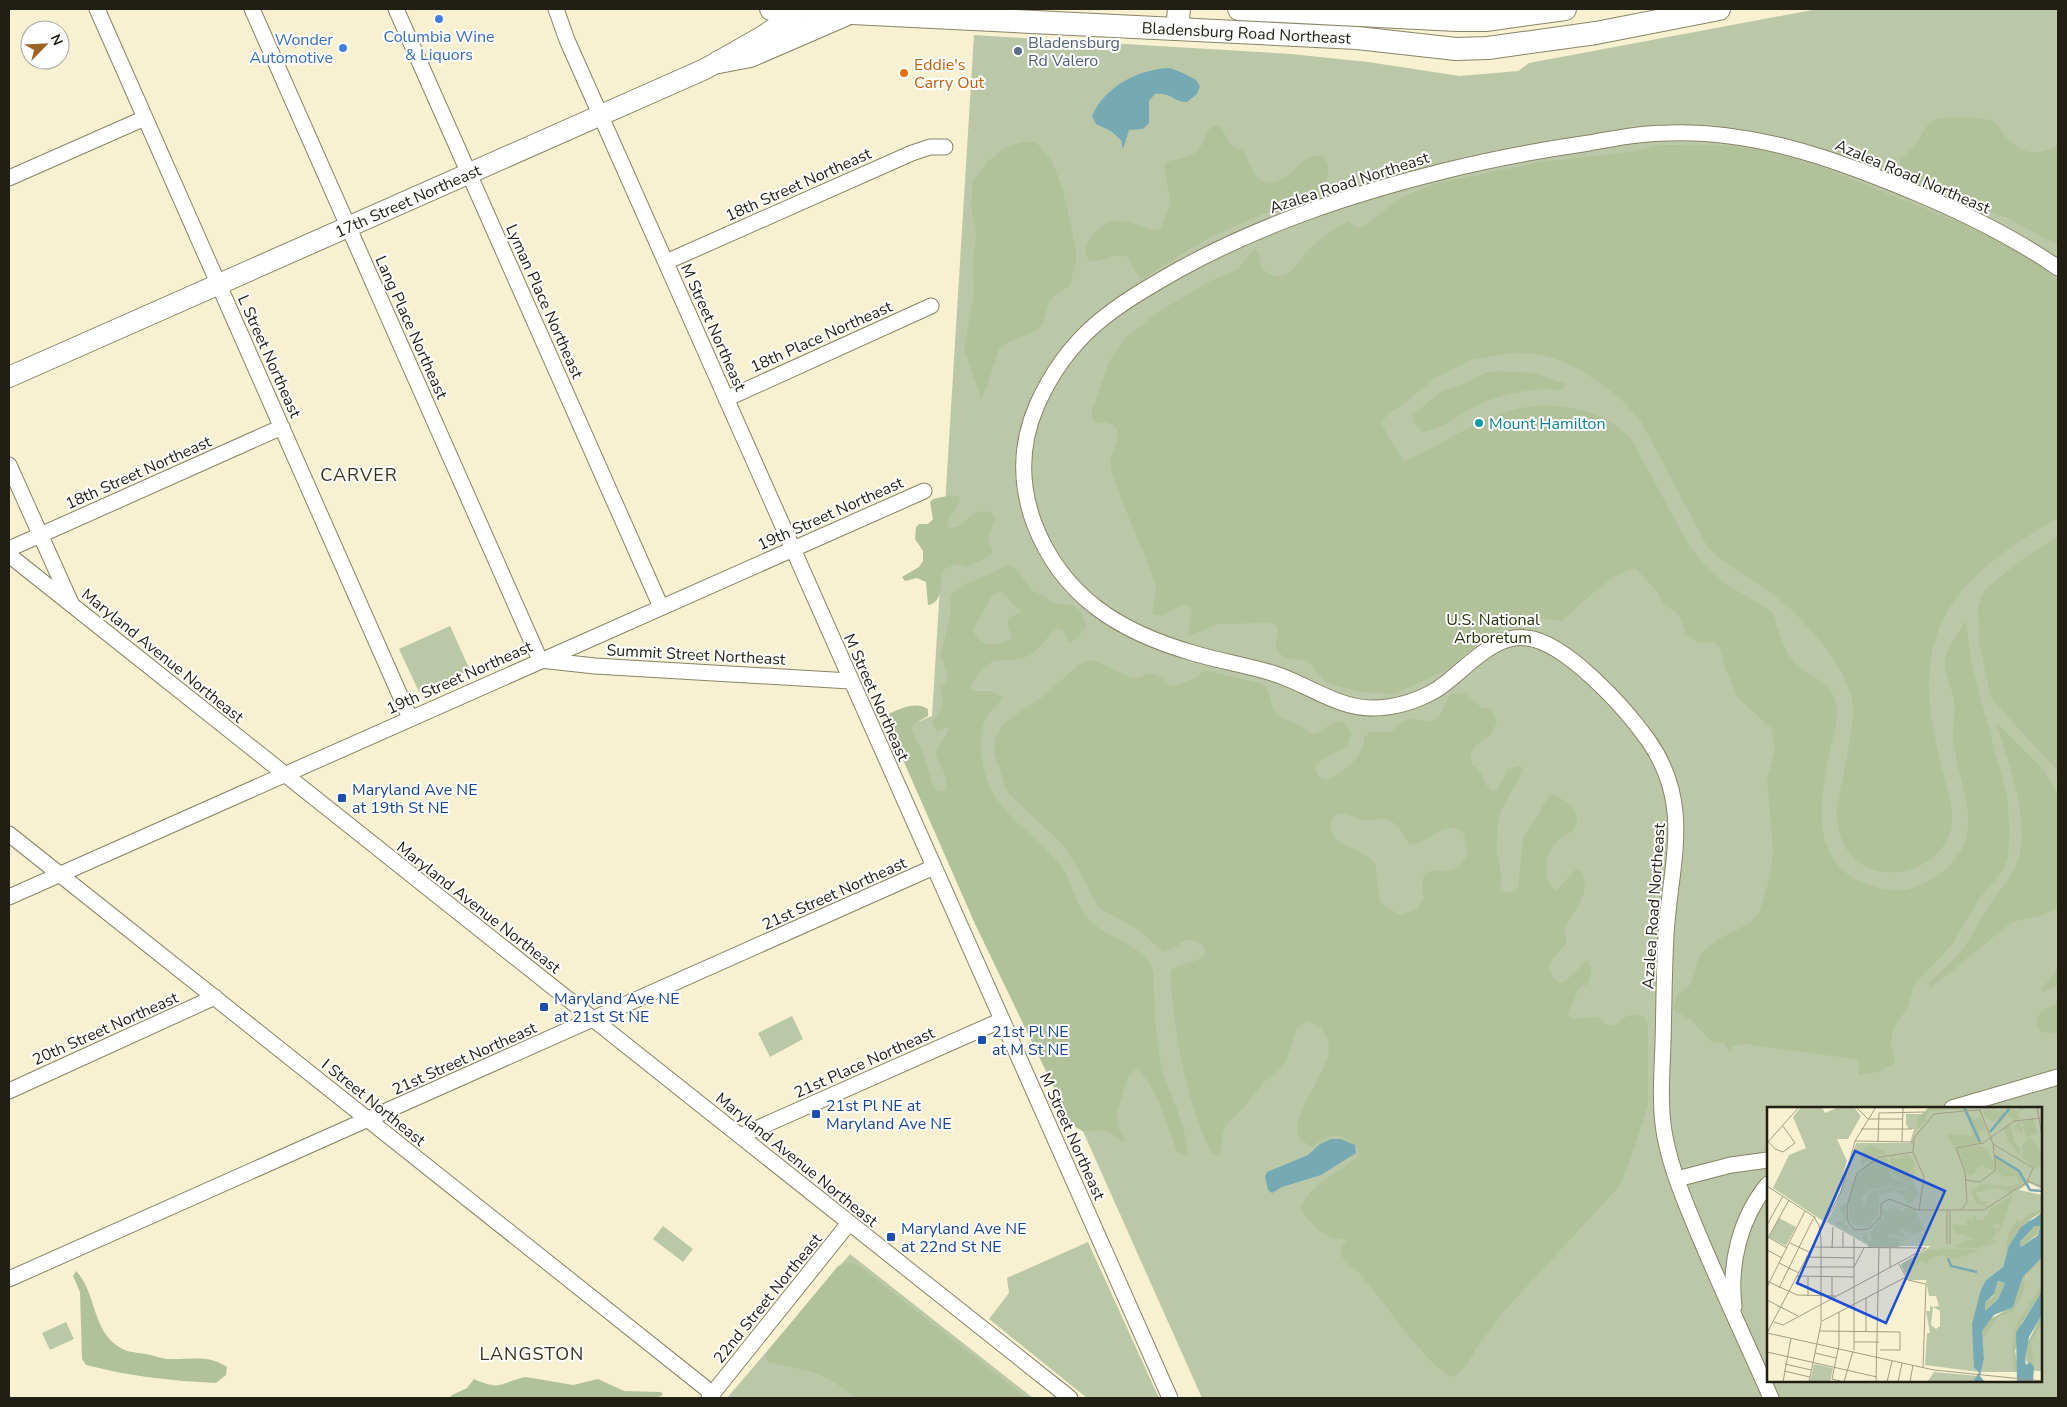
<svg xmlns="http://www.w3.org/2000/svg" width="2067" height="1407" viewBox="0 0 2067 1407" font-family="'Nunito Sans',sans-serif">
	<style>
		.green { fill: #bbc8a8; fill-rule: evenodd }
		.forest { fill: #b1c29b; fill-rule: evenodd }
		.water { fill: #75aab4 }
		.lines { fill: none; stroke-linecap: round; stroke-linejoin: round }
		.street-casing { stroke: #898366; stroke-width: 17 }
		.secondary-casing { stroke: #898366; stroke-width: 22 }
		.primary-casing { stroke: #898366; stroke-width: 24 }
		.street { stroke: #fff; stroke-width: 15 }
		.secondary { stroke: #fff; stroke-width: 20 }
		.primary { stroke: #fff; stroke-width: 22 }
		.shop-dot { fill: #3f7fe0; stroke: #fff; stroke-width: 2 }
		.service-dot { fill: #5c6f8a; stroke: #fff; stroke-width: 2 }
		.food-dot { fill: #e8710a; stroke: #fff; stroke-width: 2 }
		.culture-dot { fill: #0f9aa8; stroke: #fff; stroke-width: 2 }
		.transit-dot { fill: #1a4fb4; stroke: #fff; stroke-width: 2 }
		.labels { text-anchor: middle; stroke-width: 4; stroke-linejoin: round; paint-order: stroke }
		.street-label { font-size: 16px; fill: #211e13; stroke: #fff }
		.shop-label { font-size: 16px; fill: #366cbe; stroke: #fff }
		.service-label { font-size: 16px; fill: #4e5e75; stroke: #fff; text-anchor: start }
		.food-label { font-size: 16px; fill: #c56008; stroke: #fff; text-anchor: start }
		.culture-label { font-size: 16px; fill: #0d838f; stroke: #fff; text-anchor: start }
		.park-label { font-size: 16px; fill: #253406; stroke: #fff }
		.transit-label { font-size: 16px; fill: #164399; stroke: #fff; text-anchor: start }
		.neighbourhood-label { font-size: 18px; letter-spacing: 1px; fill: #383218; stroke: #fff }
		.inset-river { fill: none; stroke: #75aab4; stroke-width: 2.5 }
		.inset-road { fill: none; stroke: #a29d85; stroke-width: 1 }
		.view { fill: #1d4ed8; fill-opacity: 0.15; stroke: #1d4ed8; stroke-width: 2.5 }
		.inset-edge { fill: none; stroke: #211e13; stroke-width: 2.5 }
	</style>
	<rect width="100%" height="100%" fill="#f8f1d1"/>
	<path class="green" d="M1818,9H2058V1398H1202L903,728L932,716L974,35L1291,54L1368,62L1460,76L1518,71L1529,63ZM1768,1108H2041V1381H1768Z
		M450,626L470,670L419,692L399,649Z
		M792,1016L803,1039L770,1057L758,1033Z
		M663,1226L693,1249L683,1262L653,1239Z
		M1088,1242L1159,1398H1087L989,1319L1009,1293L1007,1278Z
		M850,1254L1033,1398H727Z
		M66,1322L74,1339L50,1350L42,1333Z"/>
	<path class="forest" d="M1939,118C1955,118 1978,115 1994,122C2000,125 2001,132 2006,137C2023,155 2036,156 2058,146V245L2007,218L1981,209L1903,175L1900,171V161C1905,156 1911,151 1915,145C1924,132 1922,127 1939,118Z
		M1218,125C1226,131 1225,139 1231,144C1234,147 1238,148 1241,150C1252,160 1249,178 1267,182C1290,187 1300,151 1322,156C1333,165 1327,177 1324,188L1210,237L1142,279C1134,273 1129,259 1127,257C1115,251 1101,265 1088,260C1084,250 1085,243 1092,235C1117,205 1136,231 1160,230L1171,203L1164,169L1165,163C1174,158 1187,159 1196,152C1207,143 1202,128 1218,125Z
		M1022,142H1036L1052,161L1063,190L1072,230L1077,255L1070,286C1039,303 1053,303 1040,329L1000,346L986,389L981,398L964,350L974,292L973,259L976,233L971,205L973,180L988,161L1006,147Z
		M1658,145C1682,145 1707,144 1730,146C1784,150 1837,173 1886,193C1945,216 2009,240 2058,280V518C1947,582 1907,633 1941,764C1946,786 1959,816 1948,838C1931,875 1872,887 1847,850C1840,840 1838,827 1836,814C1841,784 1851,743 1853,712C1854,674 1807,622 1779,599C1757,581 1730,569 1708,548L1640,420L1618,396L1579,369L1553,358L1536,354L1511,353L1471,360L1433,379L1404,404L1389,413L1381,423L1400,456L1405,461C1464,435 1507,393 1576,409C1599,414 1617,423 1632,440L1687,542L1702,562L1723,582L1774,613C1777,628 1782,644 1790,657C1809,682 1839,677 1837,718C1824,785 1793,874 1889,890C1905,892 1919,886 1932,879C1990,843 1963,798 1954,747C1951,731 1956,717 1954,701C1953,690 1947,680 1945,669C1942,651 1957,637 1965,621L1966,623L1972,666L2007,796L2010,831L2008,856L2004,869L1979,899L1952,945L1914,985L1908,1007L1893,1029L1891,1043L1895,1063L1879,1072L1858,1075L1859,1062L1854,1059L1744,1044L1733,1046L1729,1051L1724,1043L1712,1042L1690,1019L1674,1011L1673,1008L1678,994L1691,984L1698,958L1703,951L1718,939L1750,923L1759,912L1770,877L1773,852L1767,779L1775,750L1772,729L1739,699L1725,668L1720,648L1715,643L1708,642L1698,643L1685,633L1680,616L1662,602L1657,591L1636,569C1613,570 1581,605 1562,621L1535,618L1509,623L1485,638L1445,671L1395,694L1359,692L1326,683L1307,660L1288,659L1278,653L1275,644L1278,630L1274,623L1219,624L1190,635L1188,630L1192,610L1189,606L1184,604L1162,616L1153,614C1151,603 1158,594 1155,584C1145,552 1129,522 1118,490C1116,482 1111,473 1110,464C1109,453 1121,441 1117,431C1113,421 1103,422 1094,423L1091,413L1109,362L1125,338L1163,309L1212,280L1237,270L1254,249L1258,251L1263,270C1269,273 1275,277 1281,276C1293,274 1302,257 1309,249C1320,239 1334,228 1348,222L1357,228L1363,227L1402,197L1437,183L1541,162L1632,152Z
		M1501,371L1533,373L1566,384L1562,390C1532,387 1499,394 1472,408C1456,417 1441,429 1422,432L1414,423L1413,415L1441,391L1465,383L1486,372Z
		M952,495L959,497C962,509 949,513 947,524L950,528C971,526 967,505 993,513L995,518L988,540L992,549V555L968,567L957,564L943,570C940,581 944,603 928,605L926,582L917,578L905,581L902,577L919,567L923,561V551L915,539L916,527L919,524H928L933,519L930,502L933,499Z
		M2058,536V772L1991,698L1979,642L1978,607L1984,590L2021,560Z
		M1008,565L1016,568L1031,590L1045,596L1052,603L1072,605L1080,611L1087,626L1077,638L1068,643L1064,631L1057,628C1048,636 1037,652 1028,656C1008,666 994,650 976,677C973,682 970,685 972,691H991L1002,696C1001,703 993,708 989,713C979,726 980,751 983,765C991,811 1033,832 1060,865C1073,880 1075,905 1088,919C1107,938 1138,942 1151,966C1156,975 1153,983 1154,992C1155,1020 1157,1053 1165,1079C1170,1093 1192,1142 1186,1154H1179L1177,1151C1166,1124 1158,1090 1137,1068L1128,1076L1117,1113L1118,1126L1125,1140L1123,1142L1109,1132L1098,1130L1084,1132L1072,1125L975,924L904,762L883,721L884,716C897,710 915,700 928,709V716L914,724L912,730L924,756L932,783L938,791H945C950,774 939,767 935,752L949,730L946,728L937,732L932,722C943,709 945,707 940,690L948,679L941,654L950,617L951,595L964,584L979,579ZM1000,592C1008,595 1012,605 1020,610V613L1008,618V627L1012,639C998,646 978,648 973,629L992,596Z
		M1089,660C1104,662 1115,672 1130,677C1140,680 1144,673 1153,674C1159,674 1166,684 1173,686L1196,678L1204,670L1263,684C1271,691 1269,699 1273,708C1279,721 1290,720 1301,726C1305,728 1307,731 1311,733C1323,739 1336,704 1351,733C1350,755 1324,752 1315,767L1318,776L1326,780C1342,773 1365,757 1364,738L1370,732H1391C1416,710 1408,722 1434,721L1440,715L1450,694L1464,693L1481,707L1491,709L1497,721L1492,734L1476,745L1470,756L1472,765C1488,775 1480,781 1492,791L1497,790L1508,769L1521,766L1523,771L1502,809L1498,821L1497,852L1502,877L1500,889L1505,893L1512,892L1518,887L1523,838L1549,796L1551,794C1564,799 1584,810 1575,827C1572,833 1565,835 1560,839C1549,847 1545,862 1547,874C1549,882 1550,887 1557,890L1576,869L1582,872C1591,897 1575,907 1565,928C1563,933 1568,938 1566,944L1551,961L1549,968L1554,979L1561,983C1567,981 1581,966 1586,960C1594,969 1591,975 1588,985H1583L1579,989L1568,1014L1572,1019L1599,1017C1617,1042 1619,1004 1645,1018L1648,1025V1106L1628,1166L1618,1188L1505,1310C1497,1322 1487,1333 1479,1345C1470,1357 1466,1372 1451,1377C1425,1364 1382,1299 1361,1275C1354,1266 1340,1261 1340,1249L1347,1240L1332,1238L1318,1230L1303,1213L1301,1205L1309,1193L1319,1184L1357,1158L1359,1153C1358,1147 1354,1144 1349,1141C1334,1131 1326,1137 1313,1147C1306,1144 1298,1139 1297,1131C1296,1108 1327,1073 1329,1048C1329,1040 1324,1032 1320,1026L1308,1021L1297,1028L1288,1056L1282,1067L1263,1083L1244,1107L1227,1124L1223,1131L1220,1154L1216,1156L1211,1153C1183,1090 1175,1039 1170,971C1180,961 1196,965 1205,954L1204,946C1184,930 1181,949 1163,952L1140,931L1098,907L1078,868L1062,844L1007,792L994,753L995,739L1004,723L1045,695L1078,665ZM1341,813C1349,814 1356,819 1364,820C1375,821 1384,816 1395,824C1403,830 1403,840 1412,845C1430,842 1447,816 1464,834L1468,853C1452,884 1440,862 1424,875L1422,882L1423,900L1416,910L1400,915L1380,902L1375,863C1371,860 1367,856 1362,853C1348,844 1331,846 1330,823L1335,815Z
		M1995,721L2044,770L2058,795V905C2047,919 2027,916 2011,923L1929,989V983C1939,973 1950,964 1959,953C1972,938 1980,918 1992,901C2000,889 2012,878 2017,863C2032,822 2008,761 1995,721Z
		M2058,968V985L2043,992L2041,990Z
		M2058,1002V1034L2040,1032C2029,1014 2045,1010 2058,1002Z
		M847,1262L858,1265L1027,1398H856L834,1382L813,1372L768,1362L765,1355L770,1348L838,1266Z
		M76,1271C96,1292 92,1327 116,1345C125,1352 133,1352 145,1354C152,1355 160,1358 167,1359C188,1360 209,1354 227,1367L226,1375L216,1383C172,1381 128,1376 86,1365L82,1359L80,1292L73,1276Z
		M526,1377L573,1385L598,1379L624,1391L661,1392L663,1395L656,1398H450L452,1395L467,1388L474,1379C503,1392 500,1382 526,1377Z"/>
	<path class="water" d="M1170,68L1183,73L1196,80L1200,86L1197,94L1187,102C1173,102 1172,92 1155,94L1149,101V123L1143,129L1129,130L1123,149L1121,140L1111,131L1096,124L1092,116C1105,86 1139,69 1170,68Z
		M1331,1139H1341L1355,1145L1356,1153L1321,1175L1282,1187L1272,1193L1268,1190L1265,1177L1267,1172L1308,1155L1320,1144Z"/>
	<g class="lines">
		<defs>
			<path id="street" d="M97,9L410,718
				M252,9L540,660L595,666L850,681
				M396,9L661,607
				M556,9L567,40L1170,1398
				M9,178L145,118
				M666,262L912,153L930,147H945
				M726,399L931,306
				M9,465L71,603
				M9,549L282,427
				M9,555L1070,1398
				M9,834L713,1394
				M9,897L924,491
				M9,1091L215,997
				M1952,1108L2058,1077
				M740,1136L1002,1020
				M1677,1179L1731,1165L1768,1160
				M9,1279L934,867
				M1734,1307C1729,1263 1740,1218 1768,1184
				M709,1398L849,1223
				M1771,1398C1746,1341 1719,1284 1695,1226C1683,1197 1671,1168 1665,1137C1659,1106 1662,1074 1663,1043C1664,1007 1664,971 1666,935C1670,864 1694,805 1648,740C1626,709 1566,642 1527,638C1492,633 1464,672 1436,690C1417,701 1395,708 1372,708C1336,708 1306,683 1272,673C1246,665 1219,661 1193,653C1120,632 1062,597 1034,523C1019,482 1020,444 1037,405C1069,333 1115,306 1180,269C1264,223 1352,194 1444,171C1492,159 1541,150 1589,143C1616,138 1643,133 1669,133C1760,130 1846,163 1928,198C1974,218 2018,240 2058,268"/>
			<g id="secondary">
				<path id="s1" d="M9,377L705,69L763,36L803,9"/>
			</g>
			<g id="primary">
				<path id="s2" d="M771,9L1357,38L1456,49L1488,48L1596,33L1719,9"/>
				<path d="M1239,9L1457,20H1486L1565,9"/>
				<path d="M1177,29L1179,9"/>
				<path d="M719,62L750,56L845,15"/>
			</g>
		</defs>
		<use href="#street" class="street-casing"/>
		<use href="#secondary" class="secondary-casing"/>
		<use href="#primary" class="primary-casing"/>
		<use href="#street" class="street"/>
		<use href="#secondary" class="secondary"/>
		<use href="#primary" class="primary"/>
	</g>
	<g class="shop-dot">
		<circle cx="439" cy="19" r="5"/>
		<circle cx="343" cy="48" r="5"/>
	</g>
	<circle class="service-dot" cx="1018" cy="51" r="5"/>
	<circle class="food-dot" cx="904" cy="73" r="5"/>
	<circle class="culture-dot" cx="1479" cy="423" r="5"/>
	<g class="transit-dot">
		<rect x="337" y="793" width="10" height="10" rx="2.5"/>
		<rect x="539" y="1002" width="10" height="10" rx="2.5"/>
		<rect x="977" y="1035" width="10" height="10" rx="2.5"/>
		<rect x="811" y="1109" width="10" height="10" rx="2.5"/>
		<rect x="886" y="1232" width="10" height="10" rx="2.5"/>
	</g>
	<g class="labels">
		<g class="street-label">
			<text dy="6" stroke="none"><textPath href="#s2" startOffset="476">Bladensburg Road Northeast</textPath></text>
			<text transform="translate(1913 176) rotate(23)" y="6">Azalea Road Northeast</text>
			<text transform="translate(1349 182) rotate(-18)" y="6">Azalea Road Northeast</text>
			<text transform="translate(798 184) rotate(-24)" y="6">18th Street Northeast</text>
			<text dy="6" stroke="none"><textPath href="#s1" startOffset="436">17th Street Northeast</textPath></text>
			<text transform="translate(545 301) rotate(66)" y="6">Lyman Place Northeast</text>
			<text transform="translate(412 327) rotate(66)" y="6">Lang Place Northeast</text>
			<text transform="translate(714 327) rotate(66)" y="6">M Street Northeast</text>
			<text transform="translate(821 336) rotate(-24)" y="6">18th Place Northeast</text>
			<text transform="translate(270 356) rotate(66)" y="6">L Street Northeast</text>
			<text transform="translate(138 472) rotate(-24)" y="6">18th Street Northeast</text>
			<text transform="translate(830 513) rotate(-24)" y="6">19th Street Northeast</text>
			<text transform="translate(696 654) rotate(3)" y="6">Summit Street Northeast</text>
			<text transform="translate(163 655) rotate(39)" y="6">Maryland Avenue Northeast</text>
			<text transform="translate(459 677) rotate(-24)" y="6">19th Street Northeast</text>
			<text transform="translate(877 697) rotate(66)" y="6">M Street Northeast</text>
			<text transform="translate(834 893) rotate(-24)" y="6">21st Street Northeast</text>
			<text transform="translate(1653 906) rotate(-86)" y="6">Azalea Road Northeast</text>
			<text transform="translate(479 907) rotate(38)" y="6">Maryland Avenue Northeast</text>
			<text transform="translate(105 1028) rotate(-24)" y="6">20th Street Northeast</text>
			<text transform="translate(464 1058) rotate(-24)" y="6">21st Street Northeast</text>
			<text transform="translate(864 1062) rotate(-24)" y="6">21st Place Northeast</text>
			<text transform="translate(374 1102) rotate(39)" y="6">I Street Northeast</text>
			<text transform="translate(1073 1136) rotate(66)" y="6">M Street Northeast</text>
			<text transform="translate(797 1159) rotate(39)" y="6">Maryland Avenue Northeast</text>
			<text transform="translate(767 1298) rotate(-51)" y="6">22nd Street Northeast</text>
		</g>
		<g class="shop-label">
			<text x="439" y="42">Columbia Wine<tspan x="439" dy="18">&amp; Liquors</tspan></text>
			<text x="333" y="45" text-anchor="end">Wonder<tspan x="333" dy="18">Automotive</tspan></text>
		</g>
		<g class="service-label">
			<text x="1028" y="48">Bladensburg<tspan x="1028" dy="18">Rd Valero</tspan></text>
		</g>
		<g class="food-label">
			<text x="914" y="70">Eddie's<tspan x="914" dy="18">Carry Out</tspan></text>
		</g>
		<g class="culture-label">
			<text x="1489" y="429">Mount Hamilton</text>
		</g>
		<g class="park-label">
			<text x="1493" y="625">U.S. National<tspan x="1493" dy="18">Arboretum</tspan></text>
		</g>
		<g class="transit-label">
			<text x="352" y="795">Maryland Ave NE<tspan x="352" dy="18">at 19th St NE</tspan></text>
			<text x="554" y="1004">Maryland Ave NE<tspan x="554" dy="18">at 21st St NE</tspan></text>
			<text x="992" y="1037">21st Pl NE<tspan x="992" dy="18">at M St NE</tspan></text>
			<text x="826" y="1111">21st Pl NE at<tspan x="826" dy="18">Maryland Ave NE</tspan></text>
			<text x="901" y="1234">Maryland Ave NE<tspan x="901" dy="18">at 22nd St NE</tspan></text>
		</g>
		<g class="neighbourhood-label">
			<text x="359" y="481">CARVER</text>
			<text x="532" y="1360">LANGSTON</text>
		</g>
	</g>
	<g transform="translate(1767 1107)">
		<rect width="275" height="275" fill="#f8f1d1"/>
		<path d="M34,0H55L58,6L72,0H87L94,9L81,32H70L80,54L72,81L56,114L6,81L22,48L39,41L26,10ZM163,0H275V82L262,76L252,83L275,88V106L265,111L240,148L236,160L219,173L214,182L207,251V261L212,265L158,258L160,226H163L159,204H163V196L164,200L172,199L169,189H162L159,173H142L134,157L164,139H102L60,115L70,95L89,36H143L147,22H142L139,17V7H158ZM166,200L173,204V219L169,222L164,218ZM12,111L29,120L19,139L2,130ZM275,150V184L254,217L248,244L251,265H214L217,252L214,225L250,191L264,159ZM275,208L274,258L275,264H267L258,253L260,237ZM47,257L66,261L63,275H43ZM167,265L212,269L206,275H160Z" fill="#bbc8a8" fill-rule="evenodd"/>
		<path d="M162,0H197L198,2L163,4L158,11L160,13L150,22V12ZM254,0L258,1L252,5V12L247,13L240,8L232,18L231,11L227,16L216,7L220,2L233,5L234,2L239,6V1L250,4ZM199,4L208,13L213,10L216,13L219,24H214L212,30ZM199,5L212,36L187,41L179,27L206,29ZM266,12L271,27L259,30L256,21L254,27L249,20L251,32L246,17L249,19L251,15L256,21V16L251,15ZM244,17L247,35L254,42L252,49L244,37L237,33H241L236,21ZM263,29L274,46L275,43V57L268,62L256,51L255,38ZM104,38L121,46L104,51L94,59L96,42ZM206,39H215L224,50L229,60L226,64L214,58L204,69L200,66L190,42ZM123,47L131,53L139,47L147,54L148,62L146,61L144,63H148L149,66L146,64L148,68L143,67L144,63L141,67L150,69L151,74L146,70V74L151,88L141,98L137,89L127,84L112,88L111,111L106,113L102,120L87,118L82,111V92L88,70L103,54L119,49L124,70L138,75L139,79L135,82L124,78L101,84L95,90L96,100L103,85L126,79L135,84L140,81L139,75L124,66ZM227,49L251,63L256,75L245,85L227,81L209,86L214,95L219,94L220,101L209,96L204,86L213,77L245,79L252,76L249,69L237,70L231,65ZM246,87L231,130L233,116L224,119L231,123L223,136L230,131L225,137L211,141L186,140L200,133H207L196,127L191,128L186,122L187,117L200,119L199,112L205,113L208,107L210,113H216L218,108L219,112L222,103ZM78,96L80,111L76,114L83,125L68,116L76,114L77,109L72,102ZM126,99L135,105L141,100L147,102L158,123L144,127L142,122L139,125L133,121L138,132L124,126L119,132L106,134L103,126L114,111L117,114L115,102L122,104V101L129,105ZM275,103L254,120L238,148L241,128L250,113L254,115L259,108ZM268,119H273L271,127L254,140L253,135ZM100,124V133L106,135L124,130L137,133L130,134L134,137L132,140H101L102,136L94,131ZM162,143L187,142L214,143L188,152L176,148L164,151L159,157L156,153L138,166L134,158ZM275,150L259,169L255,189L245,205L232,209L214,234V225L223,212L246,200L256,170ZM231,174L238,176L231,192L218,204V196L226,189ZM275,178V184L254,217L248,244L251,264H247L245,238L248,219ZM275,208L274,218L264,234L267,260L260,248V237Z" fill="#b1c29b"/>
		<path d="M275,106V150L256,170L246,200L227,208L215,224L217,252L213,269L218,275H206L212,265L207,261L205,217L214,182L219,173L236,160L242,139L254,120ZM268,119H273L271,128L254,140L253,135ZM231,174L238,176L231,192L218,204V196L227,187ZM275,184V208L262,230L258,253L259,258L263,255L267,260L266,275H250L249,226Z" fill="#75aab4" fill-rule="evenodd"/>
		<path class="inset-river" d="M197,0L213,35M223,25L242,2M228,49L252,64L263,83L275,84M181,151L184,159L210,165"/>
		<path class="inset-road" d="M89,0L101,12M270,0L275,29M217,1L248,0M199,4L214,3M102,12H135M94,22H145M0,33L8,42L16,45L28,36L16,19M88,34L146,35M111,35L112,6L157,5M135,35L136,0M0,36L32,0M147,45L112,50L90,66L80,99L81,115L87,123L102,122L114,109V97L122,92L151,103H217L260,75L266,61L226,37L213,3M198,73L213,75L229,63L226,37M261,74L275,80M0,79L49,111M152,103L157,70L146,45L147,31L167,7L197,4M180,103V137M194,103L200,95L198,65L189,41L216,36L247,14L275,11M0,118L16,89M76,125V141M1,130L20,141M1,131L22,93M23,136L42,145M183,137V103M45,140L159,141M65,141L66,120M0,143L15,151M39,150L87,151M12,156L32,166M132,157L141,173L159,177L156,260M35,160H87L97,141M123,161V141M30,169L87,170M65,170V191M0,174L30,188L69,189M0,180L38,104M12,181L46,112M41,189V170M99,191V224M0,193L31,209M72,205V238L65,272L76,275M55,214L139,170M7,215L16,218L159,141M53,224L133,225V243H113M0,226L167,263L275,274M0,226L74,85L88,34L109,0M87,235H112M87,243V131M0,245L110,270M48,246L69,251M18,257L44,263M17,264L43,270M16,275L24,231M42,275L54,217V132L52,118L46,109M77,275L86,244M109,275L112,141M120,275L125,254M131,275L135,256M143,275L146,258"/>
		<path class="view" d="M88,44L178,84L119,216L30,176Z"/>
		<rect width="275" height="275" class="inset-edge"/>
	</g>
	<rect width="2067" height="1407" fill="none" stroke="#211e13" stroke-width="20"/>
	<g transform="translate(45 45) rotate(66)"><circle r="24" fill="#ffffff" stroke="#a6a5a1"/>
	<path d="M0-4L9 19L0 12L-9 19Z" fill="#9d6422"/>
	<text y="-8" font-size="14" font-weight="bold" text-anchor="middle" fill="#211e13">N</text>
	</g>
</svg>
